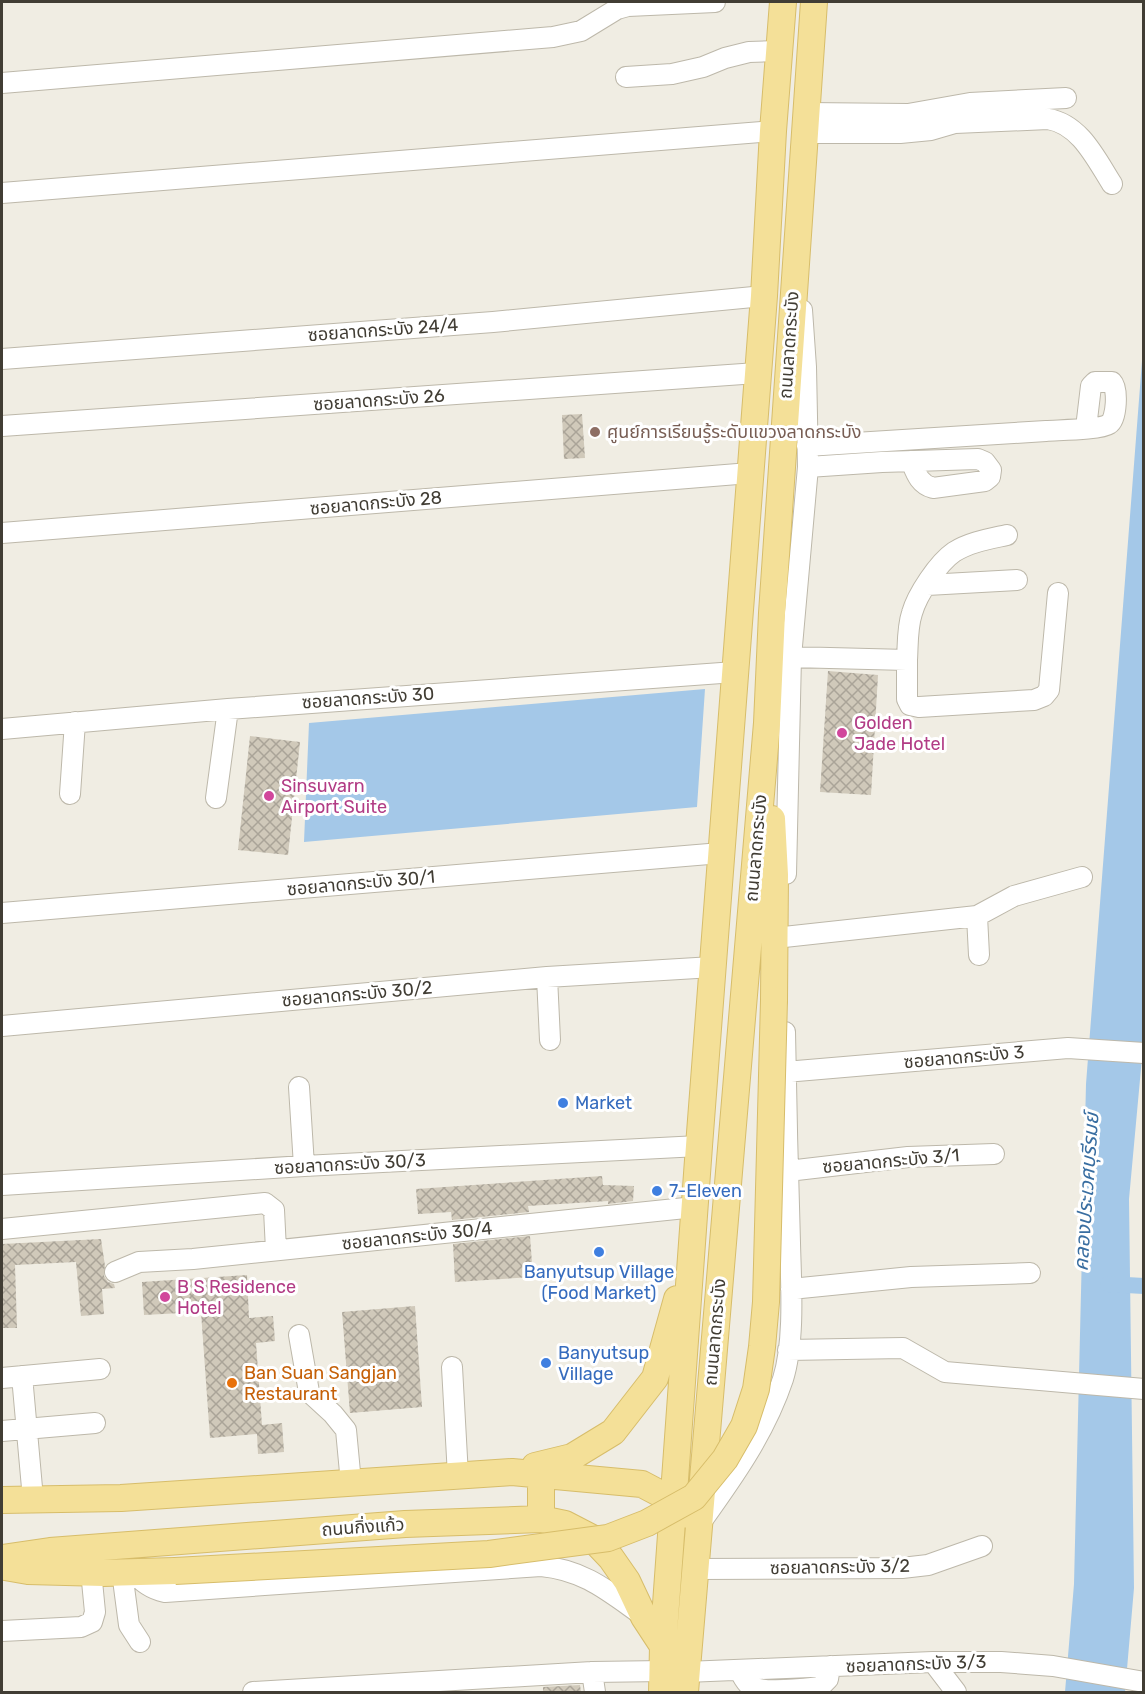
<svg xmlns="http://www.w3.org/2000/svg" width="1145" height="1694" viewBox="0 0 1145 1694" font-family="Rubik,'Noto Sans Thai',sans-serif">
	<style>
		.water { fill: #a4c8e8 }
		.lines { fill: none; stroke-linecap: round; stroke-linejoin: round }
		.canal { stroke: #a4c8e8; stroke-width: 16 }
		.building { fill: url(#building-cross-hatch) }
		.minor-casing { stroke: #bdb8aa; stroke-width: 22 }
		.major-casing { stroke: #d7bd6a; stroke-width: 28 }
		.minor { stroke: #fff; stroke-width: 20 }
		.major { stroke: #f4e098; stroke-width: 26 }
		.major-bridge-casing { stroke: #d7bd6a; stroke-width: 28; stroke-linecap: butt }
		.major-bridge { stroke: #f4e098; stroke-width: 26 }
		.education-dot { fill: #8d6e63; stroke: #fff; stroke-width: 2 }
		.hotel-dot { fill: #d1479c; stroke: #fff; stroke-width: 2 }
		.shop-dot { fill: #3f7fe0; stroke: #fff; stroke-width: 2 }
		.food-dot { fill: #e8710a; stroke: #fff; stroke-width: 2 }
		.labels { text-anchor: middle; stroke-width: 6; stroke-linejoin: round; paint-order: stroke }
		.street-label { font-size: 18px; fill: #413d34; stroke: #fff }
		.education-label { font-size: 18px; fill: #785e54; stroke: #fff; text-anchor: start }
		.hotel-label { font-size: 18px; fill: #b23c85; stroke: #fff; text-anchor: start }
		.shop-label { font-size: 18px; fill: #366cbe; stroke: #fff; text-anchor: start }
		.food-label { font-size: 18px; fill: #c56008; stroke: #fff; text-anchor: start }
		.water-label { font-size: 20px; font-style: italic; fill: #396ea1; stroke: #fff }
	</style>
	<defs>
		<pattern id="building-cross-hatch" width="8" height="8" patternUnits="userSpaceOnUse" patternTransform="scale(1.5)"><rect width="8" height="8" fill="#d0c9ba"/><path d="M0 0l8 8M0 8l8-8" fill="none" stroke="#aaa498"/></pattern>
	</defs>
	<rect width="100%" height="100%" fill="#f0ede3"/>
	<path class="water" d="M1143,348L1144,1036L1129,1199L1134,1588L1125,1692H1065L1074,1584L1086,1084Z
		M705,689L697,807L304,842L309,723Z"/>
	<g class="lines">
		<path class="canal" d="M1108,1284L1144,1286"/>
	</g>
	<path class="building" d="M582,414L585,458L564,459L562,415Z
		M828,671L878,675L871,795L820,792Z
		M250,736L300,742L288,855L238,850Z
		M602,1176L603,1185L634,1186L633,1201L608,1204V1201L528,1206L529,1212L452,1220L451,1212L418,1214L416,1189Z
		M530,1236L533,1277L455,1282L453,1244Z
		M101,1239L105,1266L104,1276L108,1282L114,1284L115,1288L102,1289L104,1314L81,1316L76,1262L15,1265L17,1328H2V1244Z
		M247,1275L249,1318L273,1316L275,1341L256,1343L262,1425L282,1423L284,1452L258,1454L257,1434L210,1438L201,1312L144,1315L142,1282Z
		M415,1306L422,1407L350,1413L342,1312Z
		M580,1685L581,1692H543V1687Z"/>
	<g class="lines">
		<defs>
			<path id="minor" d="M626,77L672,74L703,67L725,58L749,52L779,51
				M2,83L553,37L581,31L617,9L628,6L715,2
				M806,113L908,114L970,103L1066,98
				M804,133H900L931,130L955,123L1048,119C1080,124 1096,159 1112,184
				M2,193L773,131
				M2,359L493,322L764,296
				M2,426L757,373
				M807,446C886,441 966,436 1046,431C1058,430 1100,430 1109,424C1117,419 1118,388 1112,382H1095L1091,386L1086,428
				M808,467L882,462L978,459L985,462L991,470L990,477L985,481L933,488C919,484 916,473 911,461
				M2,533L750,473
				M927,585L1017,580
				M791,657L907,660V699L910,705L919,707L1034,700L1044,696L1049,690L1058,593
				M907,660C908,645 907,628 912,613C917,595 938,563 954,552C970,542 989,539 1007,535
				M2,729L228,709L735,672
				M70,794L75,722
				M216,798L228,709
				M786,874L791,657L808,467L806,367L802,310
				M2,913L721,853
				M977,916L979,955
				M784,937L977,916L1014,896L1082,877
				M547,977L550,1040
				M2,1026L547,977L713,967
				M785,1072L1068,1048L1144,1053
				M299,1087L304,1166
				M788,1171L908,1157L994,1154
				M2,1185L304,1166L699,1146
				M2,1229L265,1203L274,1210L276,1250
				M115,1272L139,1262L193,1259L695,1207
				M791,1289L911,1277L1030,1273
				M299,1335L309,1392L333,1414L346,1430L351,1483
				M788,1350L903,1348L945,1372L1144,1389
				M452,1367L458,1476
				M22,1376L33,1499
				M2,1378L100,1369
				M2,1431L95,1423
				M699,1525C732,1479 765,1433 783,1379C795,1340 791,1284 790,1243C788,1173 786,1102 785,1032
				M695,1569L902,1568L928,1565L982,1546
				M122,1572L129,1625L140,1642
				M134,1572C142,1583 152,1589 165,1592L541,1566C584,1570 608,1591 642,1615
				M2,1631L81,1627L92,1622L95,1612L91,1571
				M933,1662L956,1692
				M739,1670C742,1675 745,1682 750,1686C764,1694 802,1689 820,1687L828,1679L830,1666
				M592,1672L595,1692
				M686,1672L933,1662H1001L1053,1666L1144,1682
				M253,1692L592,1672L664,1671"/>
			<path id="major" d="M772,819L775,875L774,1000
				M535,1466L572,1457L613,1432L655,1378L677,1299
				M541,1475V1519
				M2,1500L121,1498L512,1472L642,1484L674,1501L682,1515
				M2,1558L50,1551L405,1524L541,1519L565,1524L592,1538L611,1558L627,1581L644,1617L663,1646
				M5,1567L28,1571L103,1573L175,1571
				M662,1692L663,1646L699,1146L764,296L773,131L783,2
				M685,1692L767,723L772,613L814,2"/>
		</defs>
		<use href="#minor" class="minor-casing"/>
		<use href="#major" class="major-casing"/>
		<use href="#minor" class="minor"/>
		<use href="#major" class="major"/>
		<defs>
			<path id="major-bridge" d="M175,1571L489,1554L608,1538L647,1523L694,1497L725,1459L744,1426L756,1389L762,1347L766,1302L774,1000"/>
		</defs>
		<use href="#major-bridge" class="major-bridge-casing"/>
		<use href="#major-bridge" class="major-bridge"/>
	</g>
	<circle class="education-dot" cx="595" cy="432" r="6"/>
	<g class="hotel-dot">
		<circle cx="842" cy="733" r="6"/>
		<circle cx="269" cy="796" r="6"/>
		<circle cx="165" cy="1297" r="6"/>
	</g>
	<g class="shop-dot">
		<circle cx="563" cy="1103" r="6"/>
		<circle cx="657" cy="1191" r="6"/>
		<circle cx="599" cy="1252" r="6"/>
		<circle cx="546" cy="1363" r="6"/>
	</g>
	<circle class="food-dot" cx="232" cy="1383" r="6"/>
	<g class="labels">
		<g class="street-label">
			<text transform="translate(383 330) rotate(-4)" y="6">ซอยลาดกระบัง 24/4</text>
			<text transform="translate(789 345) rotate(-86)" y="6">ถนนลาดกระบัง</text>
			<text transform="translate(379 400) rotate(-4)" y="6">ซอยลาดกระบัง 26</text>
			<text transform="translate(376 503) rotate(-5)" y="6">ซอยลาดกระบัง 28</text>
			<text transform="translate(368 698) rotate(-4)" y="6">ซอยลาดกระบัง 30</text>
			<text transform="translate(756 848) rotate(-85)" y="6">ถนนลาดกระบัง</text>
			<text transform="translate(361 883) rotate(-5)" y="6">ซอยลาดกระบัง 30/1</text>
			<text transform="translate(357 994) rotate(-5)" y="6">ซอยลาดกระบัง 30/2</text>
			<text transform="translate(964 1057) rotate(-5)" y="6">ซอยลาดกระบัง 3</text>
			<text transform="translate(891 1161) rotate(-5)" y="6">ซอยลาดกระบัง 3/1</text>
			<text transform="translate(350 1164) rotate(-3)" y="6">ซอยลาดกระบัง 30/3</text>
			<text transform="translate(417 1236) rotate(-6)" y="6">ซอยลาดกระบัง 30/4</text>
			<text transform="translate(715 1332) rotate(-85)" y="6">ถนนลาดกระบัง</text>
			<text transform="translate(363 1527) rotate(-4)" y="6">ถนนกิ่งแก้ว</text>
			<text transform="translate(840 1567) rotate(-1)" y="6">ซอยลาดกระบัง 3/2</text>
			<text transform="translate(916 1664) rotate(-2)" y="6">ซอยลาดกระบัง 3/3</text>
		</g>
		<g class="education-label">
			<text x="607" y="438">ศูนย์การเรียนรู้ระดับแขวงลาดกระบัง</text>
		</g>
		<g class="hotel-label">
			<text x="854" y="729">Golden<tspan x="854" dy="21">Jade Hotel</tspan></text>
			<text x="281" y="792">Sinsuvarn<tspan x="281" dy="21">Airport Suite</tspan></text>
			<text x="177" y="1293">B S Residence<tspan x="177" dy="21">Hotel</tspan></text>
		</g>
		<g class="shop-label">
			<text x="575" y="1109">Market</text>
			<text x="669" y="1197">7-Eleven</text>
			<text x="599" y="1278" text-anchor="middle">Banyutsup Village<tspan x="599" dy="21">(Food Market)</tspan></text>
			<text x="558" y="1359">Banyutsup<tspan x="558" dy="21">Village</tspan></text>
		</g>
		<g class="food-label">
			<text x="244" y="1379">Ban Suan Sangjan<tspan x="244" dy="21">Restaurant</tspan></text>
		</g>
		<g class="water-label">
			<text transform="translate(1086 1192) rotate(-86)" y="7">คลองประเวศบุรีรมย์</text>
		</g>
	</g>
	<rect width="1145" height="1694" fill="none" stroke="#413d34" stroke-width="6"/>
</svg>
